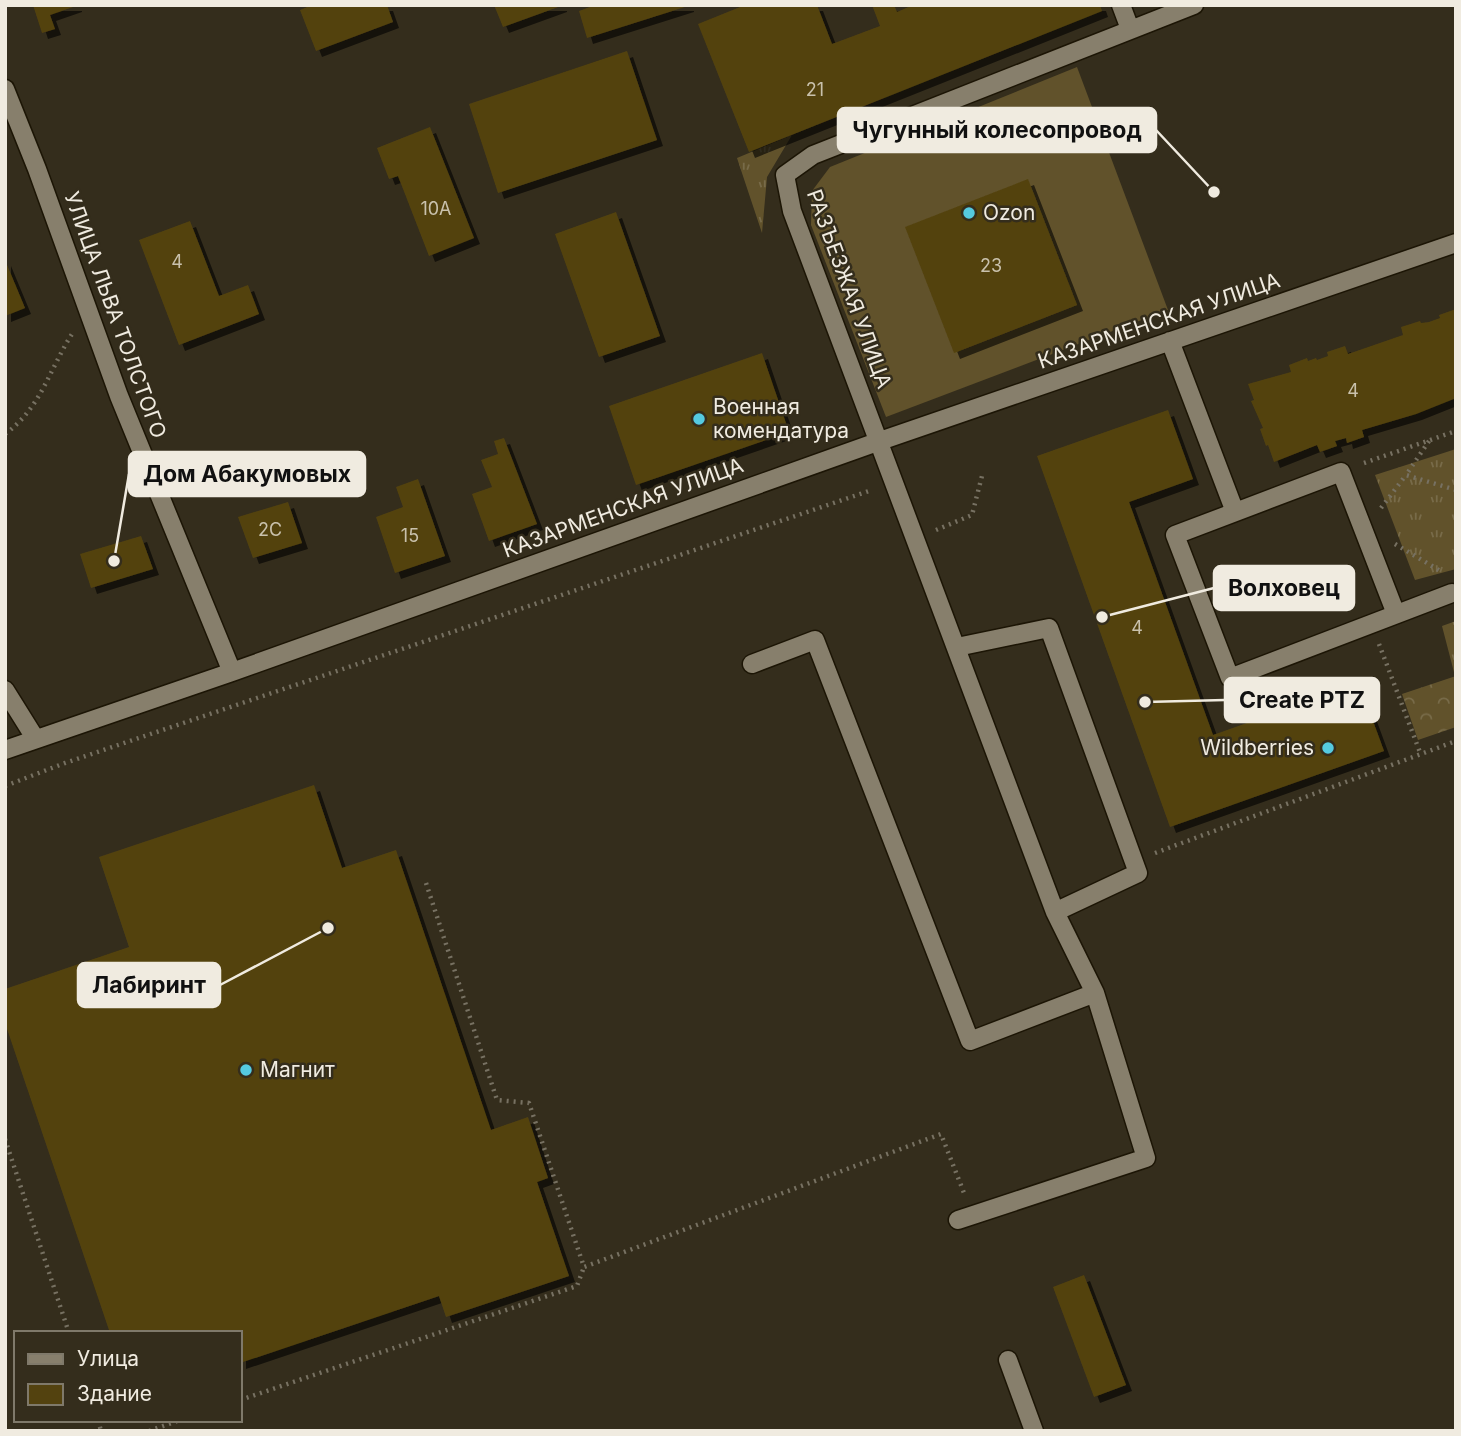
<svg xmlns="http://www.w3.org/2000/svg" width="1461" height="1436" viewBox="0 0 1461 1436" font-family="Inter,sans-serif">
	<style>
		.grass { fill: url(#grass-tufts) }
		.park { fill: url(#park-crowns) }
		.garden { fill: #61522b }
		.building { fill: #53420f; filter: url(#shadow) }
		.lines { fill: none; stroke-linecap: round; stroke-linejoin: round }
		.minor-casing { stroke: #1c1505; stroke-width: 21 }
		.path { stroke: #777162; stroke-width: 4.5; stroke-dasharray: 2 5; stroke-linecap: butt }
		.minor { stroke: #877f6c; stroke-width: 18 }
		.poi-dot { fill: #55cae0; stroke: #342d1c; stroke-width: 2.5 }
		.labels { text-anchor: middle; stroke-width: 5; stroke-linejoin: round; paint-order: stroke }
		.number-label { font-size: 18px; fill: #c9c1ac }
		.poi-label { font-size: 21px; fill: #f0ebe0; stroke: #342d1c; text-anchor: start }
		.street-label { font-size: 21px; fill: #f0ebe0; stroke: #342d1c }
		.leader { fill: none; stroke: #f0ebe0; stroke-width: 2.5 }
		.callout-dot { fill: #f0ebe0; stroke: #342d1c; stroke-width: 2.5 }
		.callout { fill: #f0ebe0; stroke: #f0ebe0; stroke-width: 2.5 }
		.callout-label { font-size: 23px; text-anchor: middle; font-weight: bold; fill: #111 }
	</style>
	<defs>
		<pattern id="grass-tufts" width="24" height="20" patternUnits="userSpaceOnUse" patternTransform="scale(1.75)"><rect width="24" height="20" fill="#61522b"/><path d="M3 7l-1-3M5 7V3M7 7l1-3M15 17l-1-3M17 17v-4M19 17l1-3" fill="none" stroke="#786b49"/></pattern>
		<pattern id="park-crowns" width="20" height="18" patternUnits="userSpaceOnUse" patternTransform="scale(1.75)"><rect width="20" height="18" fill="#61522b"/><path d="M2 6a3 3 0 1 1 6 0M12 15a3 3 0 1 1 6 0" fill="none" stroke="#786b49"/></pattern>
		<filter id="shadow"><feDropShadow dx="6" dy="6" stdDeviation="0" flood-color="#0009"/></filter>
	</defs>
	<rect width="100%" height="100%" fill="#342d1c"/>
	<path class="grass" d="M792,135L767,177L762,233L737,158Z
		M1456,449V569L1415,580L1375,475Z
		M1456,621L1455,676L1442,626Z"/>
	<path class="park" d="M1456,676V727L1418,740L1402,694Z"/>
	<path class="garden" d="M1077,67L1168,310L886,417L811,225L812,191L830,167Z"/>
	<path class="building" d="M33,5H76V6L50,15L55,29L42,33Z
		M312,5H387L393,22L316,51L300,10Z
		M494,5H561V6L503,27Z
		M595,5H688V6L587,38L579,11Z
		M745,5H817L832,44L880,26L872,5H894L897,12L913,5H1100L1102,11L749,152L698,24Z
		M627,51L657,140L498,193L469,104Z
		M430,127L474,238L429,256L398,176L389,179L377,148Z
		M1028,179L1077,305L954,353L905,227Z
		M616,212L660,336L599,357L555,234Z
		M190,221L219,296L248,285L259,314L179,345L139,240Z
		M5,260L25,308L5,316Z
		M1456,309V398L1416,414L1362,430L1364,437L1347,443L1346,438L1335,441L1337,446L1320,452L1317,445L1274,462L1268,445L1266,446L1260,429L1263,428L1251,401L1254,400L1248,384L1291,372L1289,365L1307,358L1308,361L1316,358L1317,360L1328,356L1327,352L1345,346L1348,354L1403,335L1401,327L1420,321L1421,323L1429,322L1440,318L1439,315Z
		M762,353L789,432L636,485L609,406Z
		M1168,410L1193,479L1129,502L1213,735L1359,683L1384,751L1170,827L1037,456Z
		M504,438L537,524L489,541L472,494L492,487L481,460L498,454L494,441Z
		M418,479L445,556L395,573L376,517L403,507L396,487Z
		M288,502L302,543L253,558L238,517Z
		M141,536L153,569L91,588L80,554Z
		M314,785L342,868L396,850L491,1130L528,1117L548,1178L537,1182L569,1276L446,1317L439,1296L240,1363V1333H110L5,1023V989L129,947L99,857Z
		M1084,1275L1126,1385L1094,1397L1053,1287Z"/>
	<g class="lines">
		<defs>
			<path id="minor" d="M1121,5L1130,29
				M5,89L37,169L119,396L232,672
				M1170,341L1235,512
				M1396,614L1341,472L1175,535L1230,678L1452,593
				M957,647L1049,628L1138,873L1055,912
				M752,664L815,640L970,1041L1095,993
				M5,690L35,738
				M5,750L232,672L880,441L1456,243
				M958,1220L1146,1158L1095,993L1055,912L792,211L785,175L813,155L1194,5
				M1008,1360L1034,1431"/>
		</defs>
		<use href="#minor" class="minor-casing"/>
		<path class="path" d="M5,434C41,408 49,370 72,334
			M1429,441L1406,475L1456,490
			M1364,463L1456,431
			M1381,508L1406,475
			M936,530L972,515L983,472
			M1395,544L1442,572
			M1379,644L1421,755
			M5,786L65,763L872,490
			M1155,853L1456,741
			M426,883L497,1100L529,1103L584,1267L941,1134L964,1193
			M5,1139L69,1333
			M240,1400L577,1286L584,1267
			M98,1420L101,1431
			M149,1431L180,1420"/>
		<use href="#minor" class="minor"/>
	</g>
	<g class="poi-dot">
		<circle cx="969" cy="213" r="7"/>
		<circle cx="699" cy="419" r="7"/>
		<circle cx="1328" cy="748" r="7"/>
		<circle cx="246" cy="1070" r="7"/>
	</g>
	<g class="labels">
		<g class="number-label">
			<text x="815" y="96">21</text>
			<text x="436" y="215">10А</text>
			<text x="177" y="268">4</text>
			<text x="991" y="272">23</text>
			<text x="1353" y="397">4</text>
			<text x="270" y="536">2С</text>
			<text x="410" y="542">15</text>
			<text x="1137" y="634">4</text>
		</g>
		<g class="poi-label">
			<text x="983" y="220">Ozon</text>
			<text x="713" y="414">Военная<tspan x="713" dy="24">комендатура</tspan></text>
			<text x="1314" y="755" text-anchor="end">Wildberries</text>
			<text x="260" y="1077">Магнит</text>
		</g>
		<g class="street-label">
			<text transform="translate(849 289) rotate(70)" y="7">РАЗЪЕЗЖАЯ УЛИЦА</text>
			<text transform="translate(115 315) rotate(70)" y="7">УЛИЦА ЛЬВА ТОЛСТОГО</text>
			<text transform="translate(1159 321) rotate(-19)" y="7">КАЗАРМЕНСКАЯ УЛИЦА</text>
			<text transform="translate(623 508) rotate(-20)" y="7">КАЗАРМЕНСКАЯ УЛИЦА</text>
		</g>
	</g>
	<path class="leader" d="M1214 192L1156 130M114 561L129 474M1102 617L1214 588M1145 702L1225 700M328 928L220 985"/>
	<g class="callout-dot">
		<circle cx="1214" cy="192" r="7"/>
		<circle cx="114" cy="561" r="7"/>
		<circle cx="1102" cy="617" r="7"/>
		<circle cx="1145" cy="702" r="7"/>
		<circle cx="328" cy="928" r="7"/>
	</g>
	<g class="callout">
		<rect x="838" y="108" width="318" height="44" rx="7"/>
		<rect x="129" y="452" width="236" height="44" rx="7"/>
		<rect x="1214" y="566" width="140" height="44" rx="7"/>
		<rect x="1225" y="678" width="154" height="44" rx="7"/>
		<rect x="78" y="963" width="142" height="44" rx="7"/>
	</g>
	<g class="callout-label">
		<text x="997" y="138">Чугунный колесопровод</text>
		<text x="247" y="482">Дом Абакумовых</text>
		<text x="1284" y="596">Волховец</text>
		<text x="1302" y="708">Create PTZ</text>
		<text x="149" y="993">Лабиринт</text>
	</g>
	<rect width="1461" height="1436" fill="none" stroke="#f0ebe0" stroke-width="14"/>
	<rect x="14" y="1331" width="228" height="91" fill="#342d1c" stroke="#7f796a" stroke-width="2"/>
	<rect x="28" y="1354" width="35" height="10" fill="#877f6c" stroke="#7f796a" stroke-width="2"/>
	<text x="77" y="1366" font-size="21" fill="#f0ebe0">Улица</text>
	<rect x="28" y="1384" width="35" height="21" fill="#53420f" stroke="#7f796a" stroke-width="2"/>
	<text x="77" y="1401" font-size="21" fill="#f0ebe0">Здание</text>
</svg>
